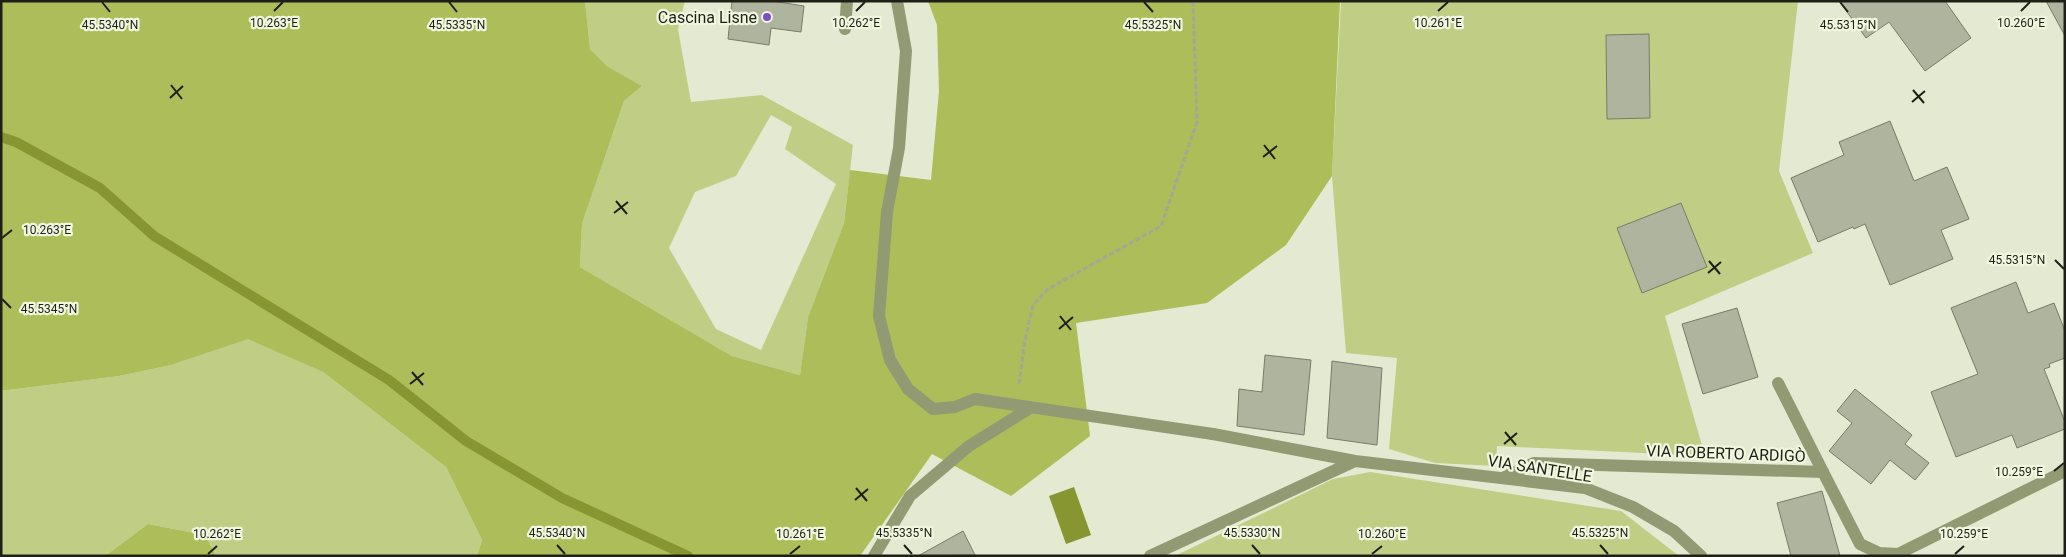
<svg xmlns="http://www.w3.org/2000/svg" width="2066" height="557" viewBox="0 0 2066 557" font-family="Roboto,sans-serif">
	<style>
		.green { fill: #c0ce85; fill-rule: evenodd }
		.forest { fill: #acbd5a }
		.water { fill: #879630 }
		.lines { fill: none; stroke-linecap: round; stroke-linejoin: round }
		.stream { stroke: #879630; stroke-width: 10 }
		.building { fill: #afb49e; stroke: #777c67 }
		.path { stroke: #a3a795; stroke-width: 3; stroke-dasharray: 5 2.5; stroke-linecap: butt }
		.lane { stroke: #919a72; stroke-width: 12 }
		.street { stroke: #919a72; stroke-width: 12 }
		.ticks { fill: none; stroke: #1e2018; stroke-width: 2 }
		.poi-dot { fill: #7b4dc6; stroke: #f1f7df; stroke-width: 2 }
		.labels { text-anchor: middle; stroke-width: 4.5; stroke-linejoin: round; paint-order: stroke }
		.poi-label { font-size: 16px; fill: #1e2018; stroke: #f1f7df; text-anchor: end }
		.street-label { font-size: 16px; fill: #1e2018; stroke: #f1f7df }
		.ticks-label { font-size: 12px; text-anchor: middle; fill: #1e2018; stroke: #f1f7df; stroke-width: 4.5; stroke-linejoin: round; paint-order: stroke }
	</style>
	<rect width="100%" height="100%" fill="#e4e9d2"/>
	<path class="green" d="M585,1H685L678,29L691,102L762,95L853,145L844,223L808,317L800,375L732,356L580,267L582,224L624,101L642,86L607,66L590,49ZM771,115L792,127L785,149L836,184L761,350L716,329L669,248L695,192L736,176Z
		M1341,1H1798L1779,171L1813,253L1665,316L1705,456L1497,446L1496,466L1435,463L1389,449L1397,358L1346,353L1332,176Z
		M248,338L323,372L446,467L482,540L477,556H216L205,535L148,524L105,556H1V390H8L119,376L171,365Z
		M1370,472L1621,511L1679,556H1175L1333,479Z"/>
	<path class="forest" d="M1,1H585L590,49L607,66L642,86L624,101L582,224L580,267L732,356L800,375L808,317L844,223L850,170L931,180L939,91L937,25L928,1H1340L1332,176L1286,245L1207,303L1076,323L1090,436L1011,496L932,454L860,556H477L482,540L446,467L323,372L248,339L171,365L119,376L8,390H1Z
		M148,524L205,535L216,556H105Z"/>
	<path class="water" d="M1074,487L1091,535L1066,544L1049,496Z"/>
	<g class="lines">
		<path class="stream" d="M1,137L16,142L100,188L154,236L389,380L466,441L562,498L688,556"/>
	</g>
	<path class="building" d="M732,1H772L804,6L801,32L771,28L769,45L728,39Z
		M1839,1H1945L1971,38L1925,71L1889,22L1866,38Z
		M2046,1H2065V36Z
		M1649,34L1650,118L1607,119L1606,35Z
		M1890,121L1914,181L1947,167L1969,219L1941,230L1953,259L1890,285L1865,224L1854,229L1853,227L1818,242L1791,178L1844,155L1839,142Z
		M1681,203L1707,267L1642,293L1617,228Z
		M2016,282L2028,313L2054,303L2065,331V358L2049,364L2050,367L2044,369L2065,422V429L2017,448L2012,435L1956,457L1931,392L1978,374L1951,308Z
		M1737,308L1758,377L1703,394L1682,324Z
		M1265,355L1311,360L1304,435L1237,426L1239,389L1262,392Z
		M1332,361L1382,368L1377,445L1327,438Z
		M1855,389L1912,435L1905,444L1929,463L1915,480L1890,460L1871,484L1829,451L1852,423L1837,411Z
		M1822,491L1840,556H1791L1777,503Z
		M963,531L975,555L918,556Z"/>
	<g class="lines">
		<path class="path" d="M1019,384L1025,340L1033,305L1048,289L1161,226L1197,122L1193,1"/>
		<path class="lane" d="M897,1L906,51L899,148L887,212L879,316L890,360L908,389L933,409L955,407L975,399L1213,434
			M845,29L847,1
			M1778,383L1823,472
			M874,556L910,496L969,446L1030,408"/>
		<path class="street" d="M1213,434L1355,461
			M1505,477L1534,463L1823,472L1860,544L1879,553L1898,554L2065,471
			M1150,556L1355,461L1585,488L1633,507L1674,531L1701,556"/>
	</g>
	<path class="ticks" d="M102,2L110,12M449,2L457,12M1144,2L1153,12M1840,2L1848,12M274,11L283,2M856,11L865,2M1438,11L1448,2M2021,11L2030,2M171,85L182,99M1913,90L1924,103M170,98L183,86M1912,102L1925,91M1264,145L1275,159M1263,157L1277,146M616,201L627,214M614,213L628,202M2,238L12,230M2055,260L2064,269M1709,261L1720,274M1708,273L1721,262M2,299L11,308M1060,316L1071,330M1059,329L1073,317M412,372L423,385M410,384L424,373M1505,432L1516,445M1504,444L1517,433M2054,471L2064,463M856,488L867,501M855,500L868,489M557,545L565,554M904,545L912,554M1252,545L1260,554M1600,545L1608,554M208,554L217,546M790,554L800,546M1372,554L1382,546M1955,554L1964,546"/>
	<circle class="poi-dot" cx="767" cy="17" r="5"/>
	<g class="labels">
		<g class="poi-label">
			<text x="757" y="23">Cascina Lisne</text>
		</g>
		<g class="street-label">
			<text transform="translate(1726 453) rotate(2)" y="6">VIA ROBERTO ARDIGÒ</text>
			<text transform="translate(1540 468) rotate(9)" y="6">VIA SANTELLE</text>
		</g>
	</g>
	<g class="ticks-label">
		<text x="274" y="27">10.263°E</text>
		<text x="856" y="27">10.262°E</text>
		<text x="1438" y="27">10.261°E</text>
		<text x="2021" y="27">10.260°E</text>
		<text x="1848" y="29">45.5315°N</text>
		<text x="110" y="29">45.5340°N</text>
		<text x="457" y="29">45.5335°N</text>
		<text x="1153" y="29">45.5325°N</text>
		<text x="47" y="234">10.263°E</text>
		<text x="2017" y="264">45.5315°N</text>
		<text x="49" y="313">45.5345°N</text>
		<text x="2019" y="476">10.259°E</text>
		<text x="557" y="537">45.5340°N</text>
		<text x="904" y="537">45.5335°N</text>
		<text x="1252" y="537">45.5330°N</text>
		<text x="1600" y="537">45.5325°N</text>
		<text x="217" y="538">10.262°E</text>
		<text x="800" y="538">10.261°E</text>
		<text x="1382" y="538">10.260°E</text>
		<text x="1964" y="538">10.259°E</text>
	</g>
	<rect width="2066" height="557" fill="none" stroke="#1e2018" stroke-width="5"/>
</svg>
